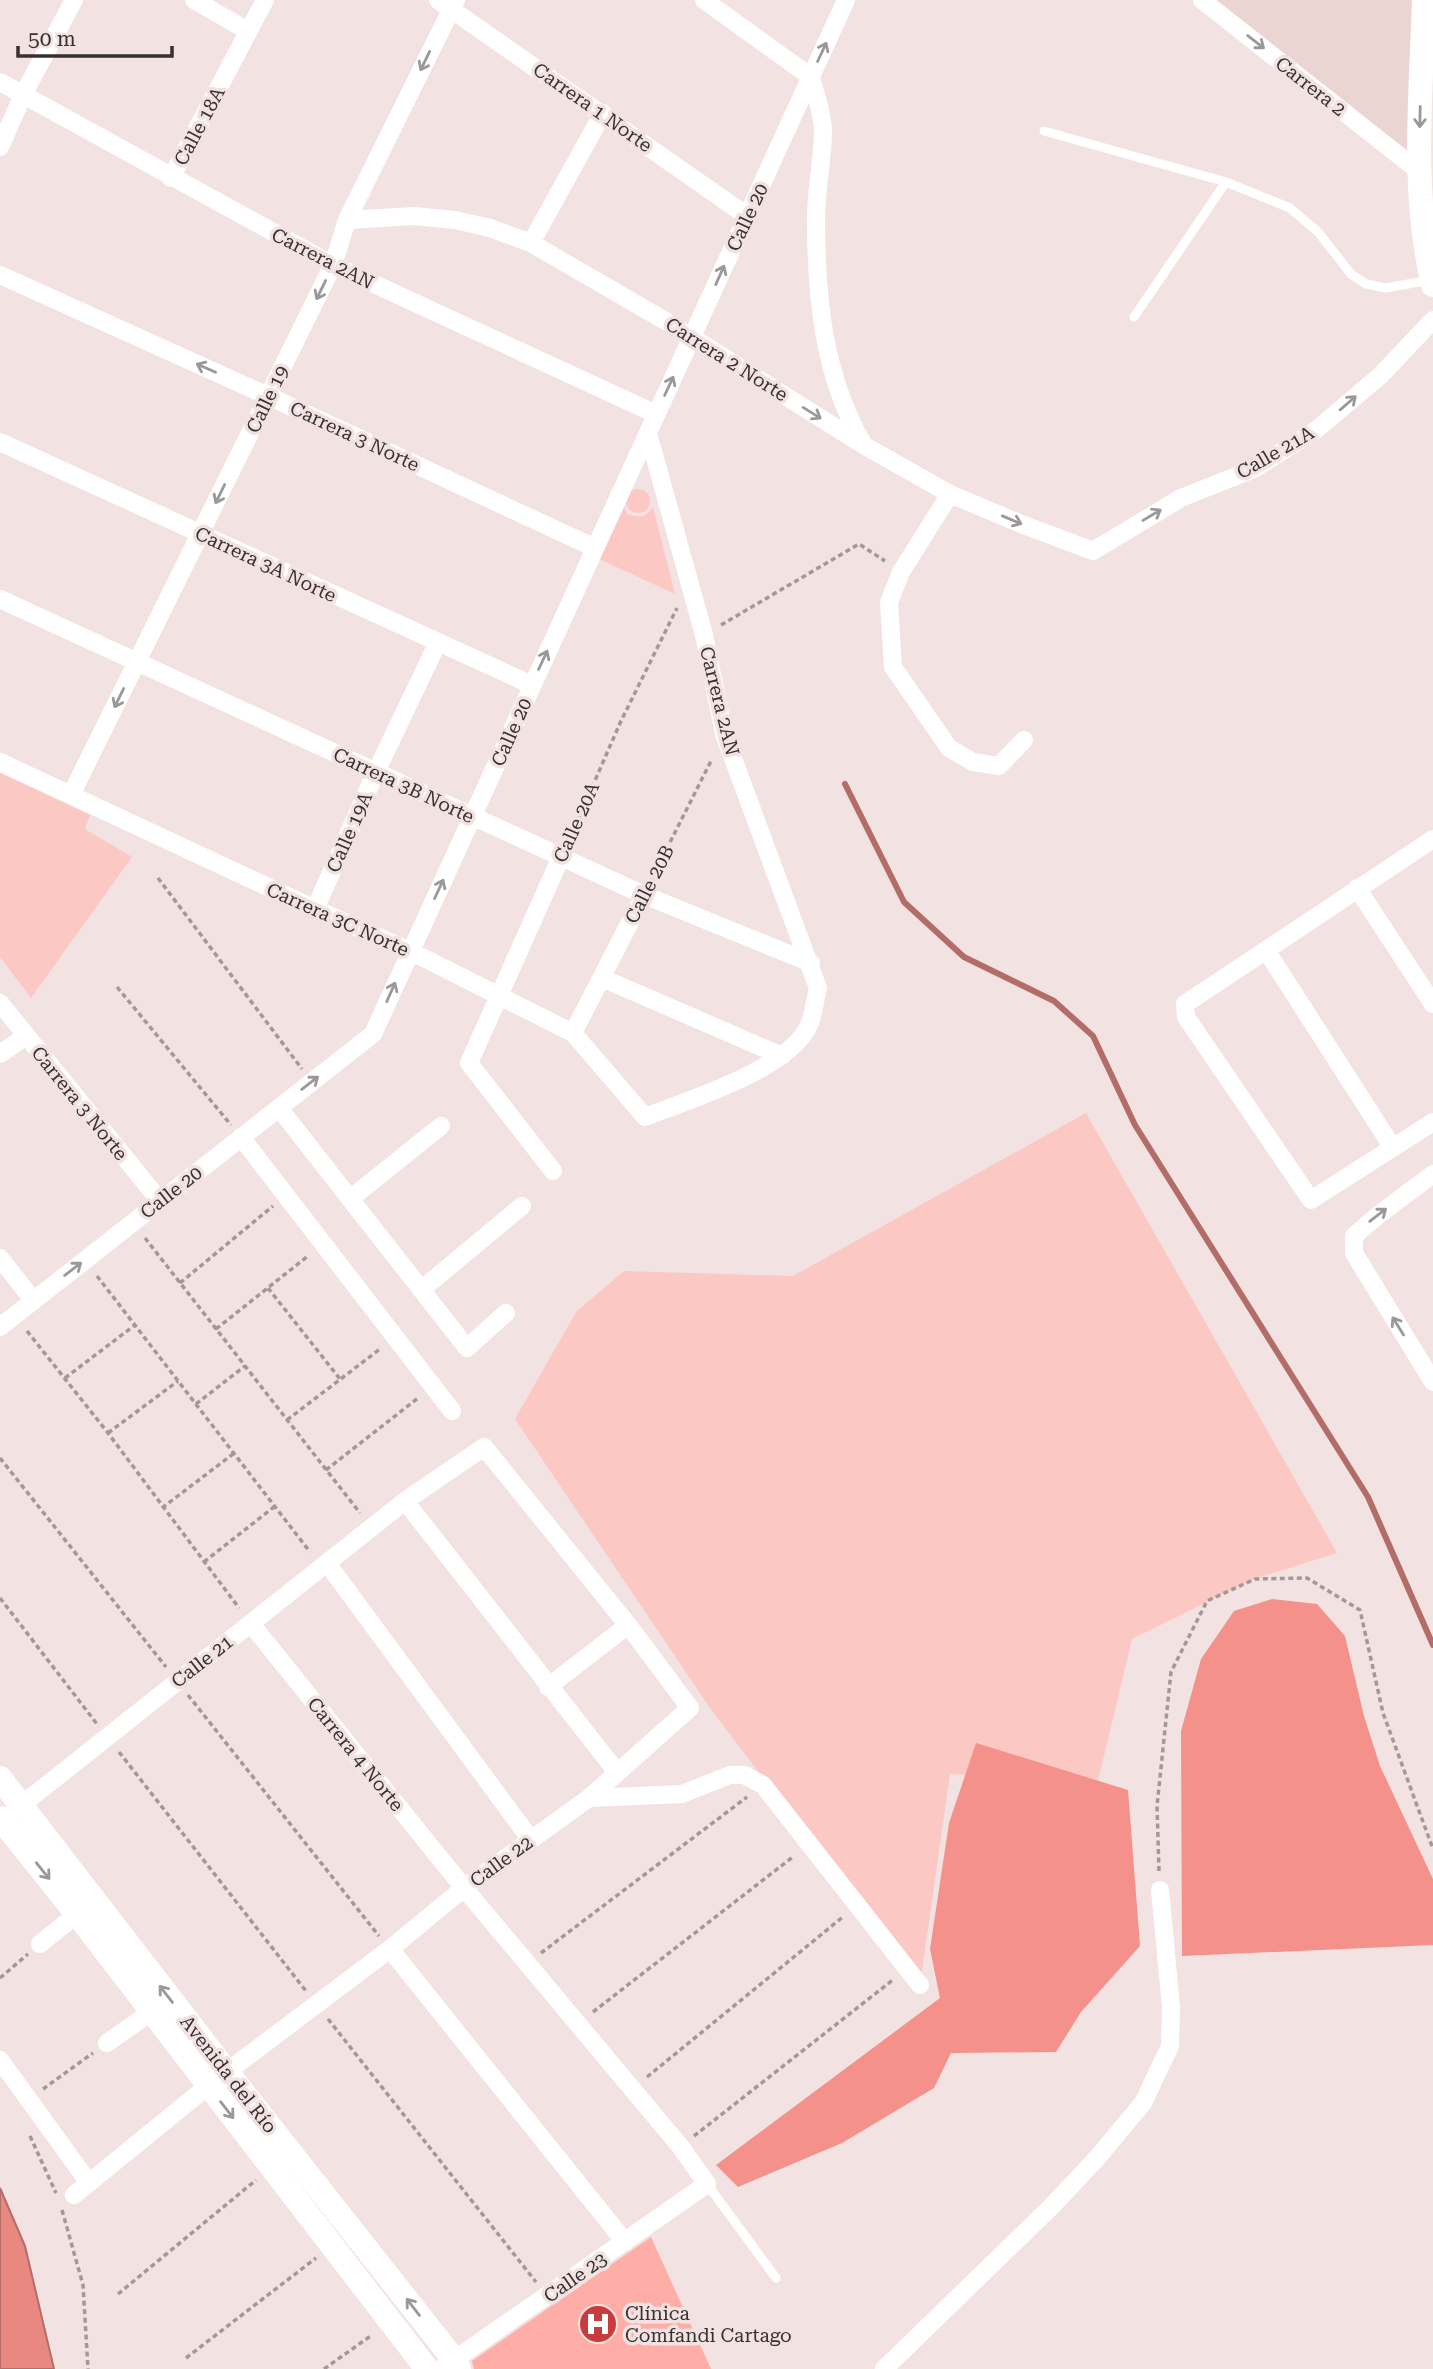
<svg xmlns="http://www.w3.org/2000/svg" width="1433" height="2369" viewBox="0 0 1433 2369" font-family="'Roboto Serif',serif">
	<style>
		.built { fill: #ebd5d2 }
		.green { fill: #fbc8c3 }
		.forest { fill: #f4918a }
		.water { fill: #e98781; stroke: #b36d69; stroke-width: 2 }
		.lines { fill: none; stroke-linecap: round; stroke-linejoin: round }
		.stream { stroke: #b36d69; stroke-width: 6 }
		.building { fill: #ffada7 }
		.path { stroke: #a39897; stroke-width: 3.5; stroke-dasharray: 5 3.5; stroke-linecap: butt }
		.lane { stroke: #fff; stroke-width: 9 }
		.street { stroke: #fff; stroke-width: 18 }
		.secondary { stroke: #fff; stroke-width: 24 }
		.oneway { stroke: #9a9898 }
		.labels { text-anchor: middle; stroke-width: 7; stroke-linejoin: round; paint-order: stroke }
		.street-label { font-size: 19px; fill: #363030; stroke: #f2e3e2 }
		.poi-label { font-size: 19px; fill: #363030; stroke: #f2e3e2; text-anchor: start }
	</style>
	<rect width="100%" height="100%" fill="#f2e3e2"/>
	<path class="built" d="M1202,0H1424L1420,172Z"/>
	<path class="green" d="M626 501a12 12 0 1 1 24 0a12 12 0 1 1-24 0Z
		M623,504L627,514C639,518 645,518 653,507L675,594L599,559Z
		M0,773L90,815L85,829L132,857L31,998L0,957Z
		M1086,1113L1337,1553L1254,1579L1132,1639L1098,1781L950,1774L920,1985L710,1708L515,1419L576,1312L624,1271L793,1276Z"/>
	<path class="forest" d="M1272,1599L1317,1604L1345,1636L1364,1716L1380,1766L1433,1879V1945L1182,1956L1181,1731L1201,1659L1234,1611Z
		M976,1743L1128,1790L1140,1946L1081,2012L1056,2052L951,2053L934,2088L842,2143L738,2187L716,2165L940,1998L930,1949L949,1823Z"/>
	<path class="water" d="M0,2188L25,2246L54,2369H0Z"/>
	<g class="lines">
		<path class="stream" d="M845,784L904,902L964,957L1054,1001L1093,1036L1135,1125L1368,1497L1433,1645"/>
	</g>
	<path class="building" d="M651,2237L711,2369H474L472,2361Z"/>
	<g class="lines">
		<path class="path" d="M721,625L859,544L885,561
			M568,842L621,721L677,608
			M158,878L302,1069
			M651,880L712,759
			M117,987L231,1125
			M145,1238L360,1513
			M97,1276L310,1552
			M180,1283L273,1206
			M268,1288L340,1379
			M216,1329L308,1256
			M27,1331L108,1433L239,1608
			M65,1378L135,1325
			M196,1404L245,1366
			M287,1420L380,1349
			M108,1433L178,1381
			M0,1458L166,1667
			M326,1470L418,1398
			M162,1508L233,1454
			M204,1562L274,1507
			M0,1598L97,1724
			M188,1695L379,1936
			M119,1752L306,1991
			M1159,1871L1157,1806L1171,1672L1207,1601L1255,1579L1307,1578L1360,1610L1383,1713L1433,1849
			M541,1953L747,1797
			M0,1978L28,1954
			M593,2012L794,1856
			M328,2019L536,2282
			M647,2077L844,1916
			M43,2089L93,2053
			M30,2136L56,2193
			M694,2136L894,1979
			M62,2210L83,2285L88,2369
			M118,2294L256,2180
			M186,2358L316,2258
			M324,2369L372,2335"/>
		<path class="lane" d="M1044,131L1226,182
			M1134,317L1226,182L1290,208L1318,232L1351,274L1366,284L1386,288L1430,280
			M707,2184L776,2278"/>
		<path class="street" d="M194,0L248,31
			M438,0L747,216
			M704,0L811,77
			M1202,0L1420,172
			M811,77C815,93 822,112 823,129C823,159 816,189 816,219C816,296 823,374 862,442
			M0,82L333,265L656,414
			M0,147L23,95L74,0
			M171,178L265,0
			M347,220L414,216L455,220L490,228L531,243L674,326L865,446L950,494L1021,524L1093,551L1181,498L1254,469L1316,430L1381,375L1433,320
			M531,243L603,113
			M0,275L268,396L595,548
			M0,442L532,685
			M950,494L901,572L889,602L893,667L949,748L973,762L999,766L1024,740
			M0,599L644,895L811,963
			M0,762L315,909L410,951L573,1033L645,1117C688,1100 790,1069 809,1025C814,1014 815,999 818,988L724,734L704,635L648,433
			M71,795L333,265L347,220L456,0
			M1433,839L1185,1004L1186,1017L1311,1200L1433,1122
			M1357,888L1433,1004
			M315,909L376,772L438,642
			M1266,950L1393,1148
			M602,978L782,1056
			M0,1003L160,1201
			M573,1033L644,895
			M0,1054L26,1036
			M279,1108L467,1348L506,1313
			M241,1137L452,1411
			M553,1171L469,1063L561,857
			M1433,1174L1377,1216L1354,1236V1253L1433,1382
			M350,1199L441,1126
			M0,1258L33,1300
			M421,1290L522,1206
			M0,1327L373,1034L846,0
			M405,1501L616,1771
			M327,1563L531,1840
			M251,1624L464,1888L680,2146L707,2184L441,2369
			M548,1687L628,1625L690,1708L589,1798
			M14,1811L405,1501L484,1447L628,1625
			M40,1944L77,1914
			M390,1949L625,2242
			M107,2043L151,2012
			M0,2060L89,2183
			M74,2195L208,2086L390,1949L464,1888L589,1798L682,1794L730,1775H744L763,1785L920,1985
			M884,2369L1052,2206L1097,2158L1143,2103L1170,2046L1171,2007L1160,1890"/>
		<path class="secondary" d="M1424,0C1421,94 1411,192 1433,285
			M0,1778L227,2072L455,2361L459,2369
			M0,1818L77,1914L427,2369"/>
	</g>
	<defs><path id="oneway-shaft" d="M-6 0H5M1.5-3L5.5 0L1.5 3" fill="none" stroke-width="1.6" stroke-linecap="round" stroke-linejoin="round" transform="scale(1.75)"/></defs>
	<g class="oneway">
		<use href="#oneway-shaft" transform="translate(1256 42) rotate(38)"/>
		<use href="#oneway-shaft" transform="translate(822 52) rotate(-65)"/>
		<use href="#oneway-shaft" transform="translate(425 61) rotate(116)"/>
		<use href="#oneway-shaft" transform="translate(1420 117) rotate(91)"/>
		<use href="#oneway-shaft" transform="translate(720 275) rotate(-66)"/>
		<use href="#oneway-shaft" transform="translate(321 290) rotate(116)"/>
		<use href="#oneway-shaft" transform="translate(206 368) rotate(-156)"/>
		<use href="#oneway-shaft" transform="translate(669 386) rotate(-65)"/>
		<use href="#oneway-shaft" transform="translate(1348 403) rotate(-41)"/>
		<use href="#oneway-shaft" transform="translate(812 413) rotate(32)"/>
		<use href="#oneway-shaft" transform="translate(220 494) rotate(116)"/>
		<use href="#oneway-shaft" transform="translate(1152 515) rotate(-31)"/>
		<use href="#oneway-shaft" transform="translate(1012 520) rotate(23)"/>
		<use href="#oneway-shaft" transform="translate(543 660) rotate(-65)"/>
		<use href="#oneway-shaft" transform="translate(119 698) rotate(116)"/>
		<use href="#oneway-shaft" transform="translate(439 889) rotate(-65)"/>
		<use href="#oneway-shaft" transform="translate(391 992) rotate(-66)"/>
		<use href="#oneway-shaft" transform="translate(310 1083) rotate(-38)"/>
		<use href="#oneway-shaft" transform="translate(1378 1215) rotate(-38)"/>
		<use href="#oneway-shaft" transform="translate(73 1269) rotate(-38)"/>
		<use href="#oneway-shaft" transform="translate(1398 1326) rotate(-122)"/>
		<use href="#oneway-shaft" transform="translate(43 1871) rotate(51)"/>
		<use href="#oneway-shaft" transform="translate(166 1994) rotate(-128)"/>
		<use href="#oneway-shaft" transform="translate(227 2110) rotate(52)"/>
		<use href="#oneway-shaft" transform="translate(413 2307) rotate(-128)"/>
	</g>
	<defs>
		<symbol id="hospital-disc" viewBox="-11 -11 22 22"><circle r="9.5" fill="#ca3b3d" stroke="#f2e3e2"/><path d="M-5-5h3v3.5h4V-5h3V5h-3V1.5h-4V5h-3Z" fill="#fff"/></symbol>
	</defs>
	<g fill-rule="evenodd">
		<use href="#hospital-disc" x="576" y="2302" width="44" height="44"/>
	</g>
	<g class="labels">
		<g class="street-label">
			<text transform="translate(1311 86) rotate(38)" y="7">Carrera 2</text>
			<text transform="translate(593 107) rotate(35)" y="7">Carrera 1 Norte</text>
			<text transform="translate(199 126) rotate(-62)" y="7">Calle 18A</text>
			<text transform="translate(747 217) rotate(-65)" y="7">Calle 20</text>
			<text transform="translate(323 258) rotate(27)" y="7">Carrera 2AN</text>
			<text transform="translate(727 359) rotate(32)" y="7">Carrera 2 Norte</text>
			<text transform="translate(267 399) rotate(-64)" y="7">Calle 19</text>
			<text transform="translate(355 436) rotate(25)" y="7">Carrera 3 Norte</text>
			<text transform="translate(1275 452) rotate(-30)" y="7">Calle 21A</text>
			<text transform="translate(266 564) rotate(25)" y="7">Carrera 3A Norte</text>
			<text transform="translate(720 701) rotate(76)" y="7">Carrera 2AN</text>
			<text transform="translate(511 732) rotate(-66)" y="7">Calle 20</text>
			<text transform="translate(404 785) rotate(25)" y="7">Carrera 3B Norte</text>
			<text transform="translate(576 822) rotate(-66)" y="7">Calle 20A</text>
			<text transform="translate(349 832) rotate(-66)" y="7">Calle 19A</text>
			<text transform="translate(649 884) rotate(-63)" y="7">Calle 20B</text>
			<text transform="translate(338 919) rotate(24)" y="7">Carrera 3C Norte</text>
			<text transform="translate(80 1103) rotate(51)" y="7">Carrera 3 Norte</text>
			<text transform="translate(171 1192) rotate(-38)" y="7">Calle 20</text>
			<text transform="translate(202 1661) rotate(-38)" y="7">Calle 21</text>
			<text transform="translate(356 1754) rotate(51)" y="7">Carrera 4 Norte</text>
			<text transform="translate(501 1861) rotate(-36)" y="7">Calle 22</text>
			<text transform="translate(229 2074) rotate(52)" y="7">Avenida del Río</text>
			<text transform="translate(575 2277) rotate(-35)" y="7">Calle 23</text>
		</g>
		<g class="poi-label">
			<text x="625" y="2320">Clínica<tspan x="625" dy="22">Comfandi Cartago</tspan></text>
		</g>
	</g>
	<path d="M18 46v10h154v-10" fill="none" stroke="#363030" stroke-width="3.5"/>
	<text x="28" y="46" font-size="21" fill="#363030" stroke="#f2e3e2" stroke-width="5" paint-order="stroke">50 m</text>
</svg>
